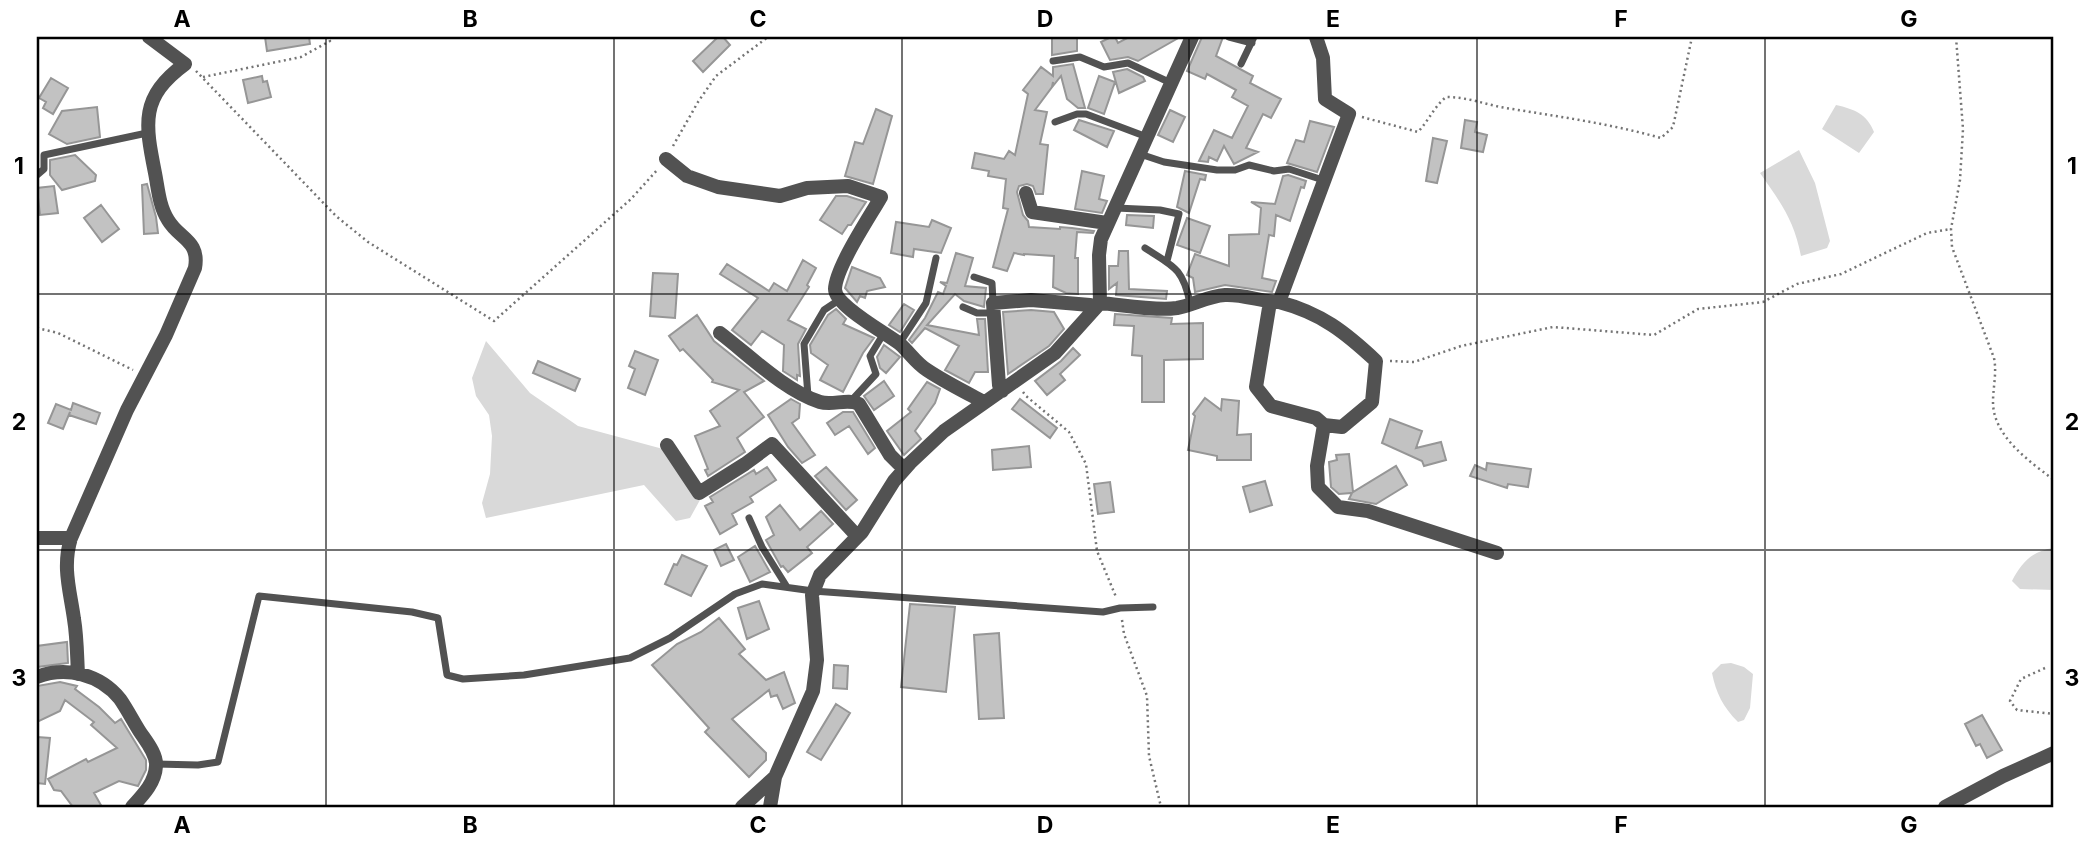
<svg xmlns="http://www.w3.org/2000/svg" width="2091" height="844" viewBox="0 0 2091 844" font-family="Inter,sans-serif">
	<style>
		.green { fill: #d9d9d9 }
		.building { fill: #c2c2c2; stroke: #969696; stroke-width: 2 }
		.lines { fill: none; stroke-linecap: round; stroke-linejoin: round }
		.path { stroke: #747474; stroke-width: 2.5; stroke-dasharray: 2 3.5; stroke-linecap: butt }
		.service { stroke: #525252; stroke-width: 7 }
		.minor { stroke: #525252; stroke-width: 14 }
		.tertiary { stroke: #525252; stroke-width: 14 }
		.grid { fill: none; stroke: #000; stroke-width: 2; stroke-opacity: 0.55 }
		.neatline { fill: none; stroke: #000; stroke-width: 2.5 }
		.grid-label { font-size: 23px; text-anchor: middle; font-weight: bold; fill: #000 }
	</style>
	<rect width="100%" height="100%" fill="#fff"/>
	<path class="green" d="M1836,105C1854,109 1867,114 1874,132L1859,153L1822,129Z
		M1799,150L1815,183L1830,241L1827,248L1801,256C1794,220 1781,203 1760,173Z
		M486,341L530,393L578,426L663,449L677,465L700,500L690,518L676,521L644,485L486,518L482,503L490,474L492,436L489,415L476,396L472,378Z
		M2054,548V590L2020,589L2012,581C2021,563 2033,550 2054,548Z
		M1731,663L1744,667L1753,674L1750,708L1744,720L1738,722C1723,707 1716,693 1712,673L1721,664Z"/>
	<path class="building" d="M265,37H309L310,44L267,51Z
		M718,37H723L730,45L703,72L693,61Z
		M1052,37H1077V51L1052,55Z
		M1111,37H1115L1118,43L1129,37H1180L1138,61L1128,57L1110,60L1101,42Z
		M1202,37H1223L1216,56L1253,76L1250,83L1281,99L1271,118L1263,114L1246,148L1258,152L1234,164L1224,146L1217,161L1209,157L1208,162L1199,161L1214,130L1232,138L1248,106L1232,97L1236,90L1207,74L1205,79L1187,71Z
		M1073,64L1085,108H1078L1067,99L1061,76L1053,86V82L1052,87L1035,110L1047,112L1040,144L1048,145L1043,194H1036L1033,186L1027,184L1019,186L1017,192L1023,215L1028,221L1029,227L1060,229V227L1072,228L1094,231L1093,233L1077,232L1075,258H1078V294L1066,293L1053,287L1054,256L1024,254V255L1014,253L1007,271L993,267L1008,209L1003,208L1006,179L988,176L989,171L972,168L975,153L1004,159L1009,151L1015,155L1028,94L1023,90L1041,67L1053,76V67Z
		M1127,69L1143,77L1145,81L1119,93L1113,72Z
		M262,76L263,82L267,81L271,97L248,103L243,80Z
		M1099,76L1115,82L1104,114L1088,108Z
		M51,78L68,88L53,114L43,108L46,102L39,98Z
		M97,107L100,137L67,144L49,134L62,111Z
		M876,109L892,116L873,184L845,176L855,142L863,144Z
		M1170,110L1185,117L1173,142L1158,135Z
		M1079,120L1114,131L1107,147L1074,130Z
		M1465,120L1477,122L1475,132L1487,135L1483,152L1461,148Z
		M1310,121L1334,127L1317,172L1287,163L1296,140L1304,142Z
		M1433,138L1447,141L1437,183L1426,181Z
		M75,155L96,175L95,181L62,190L50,175V160Z
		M1082,171L1104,176L1099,199L1107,201L1102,213L1075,209Z
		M1185,171L1206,175L1205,180L1200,179L1189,213L1177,207Z
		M1288,175L1306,181L1304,188L1301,187L1290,221L1276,215L1274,236L1269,235L1262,278L1276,281L1272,292L1225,285L1195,292L1193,278L1187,275L1195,254L1229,266V235L1259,234L1261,208L1251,202L1275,204L1283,176Z
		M147,184L156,217L158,233L144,234L142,185Z
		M54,186L58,213L40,215L37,188Z
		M836,196H847L866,202L851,225H848L842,234L820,220Z
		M101,205L119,229L102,242L84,218Z
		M1127,215L1154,216L1153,228L1126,225Z
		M1187,218L1210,226L1200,253L1177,245Z
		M932,220L951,228L941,253L914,249L913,257L891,253L896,222L929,227Z
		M1119,251H1128L1129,289L1167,291L1166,299L1116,295L1117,283L1109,289V266H1118Z
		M956,253L973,258L965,286L986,288L984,307L964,301L955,294L927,325L979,335L977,319H985L988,372H975L969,383L945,370L959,346L925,328L912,343L909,340L925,318L938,292L943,294L946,286L940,282L947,283Z
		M803,260L816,268L807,285L809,287L788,320L806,329L798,344L800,376L797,375V380L783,371L784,345L762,331L751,345L732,330L758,298L720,274L727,264L769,291L774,283L787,291Z
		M852,267L880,278L885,287L867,291L865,298L860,296L857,302L845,288Z
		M653,273L678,274L675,318L650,316Z
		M904,304L914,310L900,332L889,325Z
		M836,309L846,319L843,324L874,338L863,353L843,392L820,380L828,365L811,353L810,345L828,315Z
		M1031,310L1054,312L1064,329L1049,346L1008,374L1003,312Z
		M1115,314L1172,318L1171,324L1203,323V359L1164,360V402H1142V356L1132,355L1134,326L1114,325Z
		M697,315L714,341L764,381L744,392L764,417L737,438L745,452L708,476L705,470L708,469L695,436L720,426L710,411L739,390L712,382L713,380L683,349L680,351L669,336Z
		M884,345L900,357L886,373L880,368L877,357Z
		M1073,348L1080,355L1060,374L1065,380L1047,395L1035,381L1061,361Z
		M635,351L658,360L645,395L628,388L635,369L629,366Z
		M538,361L580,379L575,391L533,373Z
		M884,381L894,396L874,410L864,396Z
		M927,382L940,389L935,403L915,431L921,439L904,455L887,431L911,412L908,409Z
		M1205,398L1221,410L1222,399L1239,401L1237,435L1251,434V460H1217V456L1188,450L1195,416L1193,414Z
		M791,399L800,404L799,418L792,423L815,455L802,463L788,447L768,415Z
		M1020,399L1057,428L1050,438L1012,409Z
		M73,403L100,413L96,424L69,415L70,412L63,429L48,423L56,404L71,410Z
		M843,412H853L875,448L868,454L849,426L835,435L827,423Z
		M1390,419L1422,431L1416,448L1441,442L1446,460L1424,466L1422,461L1382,443Z
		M1029,446L1031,467L993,470L992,450Z
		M1349,454L1353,492L1396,466L1407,485L1376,504L1349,499L1352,493L1339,494L1331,487L1329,462L1337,460L1336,455Z
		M1487,463L1531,469L1528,487L1508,484L1507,488L1470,476L1475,465L1486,470Z
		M767,467L776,480L750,497L753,502L732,514L737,524L720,534L705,506L713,502L710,497L754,470L756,474Z
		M826,467L857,500L846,510L815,476Z
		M1265,481L1272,505L1250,512L1243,487Z
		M1110,482L1114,512L1098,514L1094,484Z
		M780,505L800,530L821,511L833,524L807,547L812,553L788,572L783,566L781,567L766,540L774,535L766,517Z
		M726,544L734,560L721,566L714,550Z
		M755,546L770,572L750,582L738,557Z
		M682,555L707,566L691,596L665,584L674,564L677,565Z
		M759,601L769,629L747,639L738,608Z
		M910,604L955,607L946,692L901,687Z
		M719,618L745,649L739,654L766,680L784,672L795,703L783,709L777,695L771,697L769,690L732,719L766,753V760L749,777L705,732L709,728L652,665L677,644L701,632Z
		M999,633L1004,718L979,719L974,635Z
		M67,642L68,663L37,667V646Z
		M834,665L848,666L847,689L833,688Z
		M60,682L77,686L75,689L99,707L115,723L121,719L146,760V770L138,786L119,781L94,793L102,807H73L61,791L54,790L48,779L86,759L88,762L117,748L91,725L94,722L65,700L60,711L37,722V686Z
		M836,704L850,713L821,760L807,752Z
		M1982,715L2002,750L1987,758L1980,744L1976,746L1965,724Z
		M37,737L50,738L45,784L37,783Z"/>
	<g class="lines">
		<path class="path" d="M1956,37L1963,129L1960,180L1951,229L1952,247L1994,358C1997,373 1993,387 1993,402C1993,436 2029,461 2054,480
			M196,71L336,216L368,242L494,321L631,199L658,169
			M203,77L301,57L330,41L326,37
			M1362,117L1418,132C1429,120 1434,107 1446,97C1465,97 1482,103 1500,107C1554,116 1608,123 1661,138L1673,127L1692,37
			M673,146L698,102L716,76L768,37
			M37,328L58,333L133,370
			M1390,361L1414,362L1461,346L1553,327L1654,335L1698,309L1763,302L1797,284L1841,274L1927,233L1951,229
			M1023,392L1026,396L1069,432L1086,464L1097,551L1116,597
			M1122,620L1124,634L1147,696L1149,756L1161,807
			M2045,668L2021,679L2010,701L2017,710L2054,714"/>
		<path class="service" d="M1229,37L1252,43
			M1053,61L1080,57L1104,67L1128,63L1171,83
			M1241,64L1254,37
			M1055,122L1077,114H1086L1147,137
			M1140,154L1164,162L1217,170H1235L1249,165L1274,171L1289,169L1326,181
			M37,175L44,169V155L147,133
			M1116,208L1160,210L1179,214L1167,261
			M1145,248C1173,266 1183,268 1190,303
			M974,277L992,283L993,302
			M963,307L977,313H993
			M899,344L926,303L936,258
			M808,396L804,344L824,310L839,300
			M851,401L876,374L870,356L884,333
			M749,518L762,547L787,587
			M156,764L198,765L218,762L259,596L412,612L438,618L447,675L463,679L524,675L630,658L670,638L735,594L762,584L813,591L1103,612L1120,608L1153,607"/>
		<path class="minor" d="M666,159L687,176L718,187L780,196L807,188L848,186L881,197C869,218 836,267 835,289C835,306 886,333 900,344C910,353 916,363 927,370C945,382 965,392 984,402
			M1026,193L1032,212L1107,223
			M1270,302L1256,387L1271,406L1316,418L1324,425
			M1279,302C1321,313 1345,332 1376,361L1372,402L1342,427L1324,425L1317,466L1318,487L1338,507L1368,511L1497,553
			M1100,303L1099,255L1101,239L1192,37
			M720,333C749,355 785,391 820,402C833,406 847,398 859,404L890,455L904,469
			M1002,391L999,385L993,303L1031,300L1090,305L1095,308
			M667,445L699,493L745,464L772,444L857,536
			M37,538H71
			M78,674C77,656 77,637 74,619C70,590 62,567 71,538L127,410L166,335L195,268C200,240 179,239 168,220C159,206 158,188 155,173C145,123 140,97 185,64L149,37
			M37,677C66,666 100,674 120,699C127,709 133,721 140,732C146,741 157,754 156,766C155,783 143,795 132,807
			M742,807L775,777
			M770,807L775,777L813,691L817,660L812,595L820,575L862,532L894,481L910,463L944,431L1055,353L1100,303C1123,305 1155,311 1177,308C1193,305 1208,296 1225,295C1244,294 1261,302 1279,302L1349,114L1325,99L1323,58L1316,37"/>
		<path class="tertiary" d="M1945,807L2003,776L2054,753"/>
	</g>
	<path class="grid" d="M326,37V807M614,37V807M902,37V807M1189,37V807M1477,37V807M1765,37V807M37,294H2054M37,550H2054"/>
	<rect width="2091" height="844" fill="none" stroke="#ffffff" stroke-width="77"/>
	<rect x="38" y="38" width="2014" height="768" class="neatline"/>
	<g class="grid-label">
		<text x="182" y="27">A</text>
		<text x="470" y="27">B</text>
		<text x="758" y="27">C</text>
		<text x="1045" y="27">D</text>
		<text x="1333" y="27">E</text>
		<text x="1621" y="27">F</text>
		<text x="1909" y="27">G</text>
		<text x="19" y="174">1</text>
		<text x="2072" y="174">1</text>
		<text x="19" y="430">2</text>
		<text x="2072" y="430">2</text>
		<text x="19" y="686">3</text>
		<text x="2072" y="686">3</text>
		<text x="182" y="833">A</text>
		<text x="470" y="833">B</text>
		<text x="758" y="833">C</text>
		<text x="1045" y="833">D</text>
		<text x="1333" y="833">E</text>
		<text x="1621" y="833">F</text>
		<text x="1909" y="833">G</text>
	</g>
</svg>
